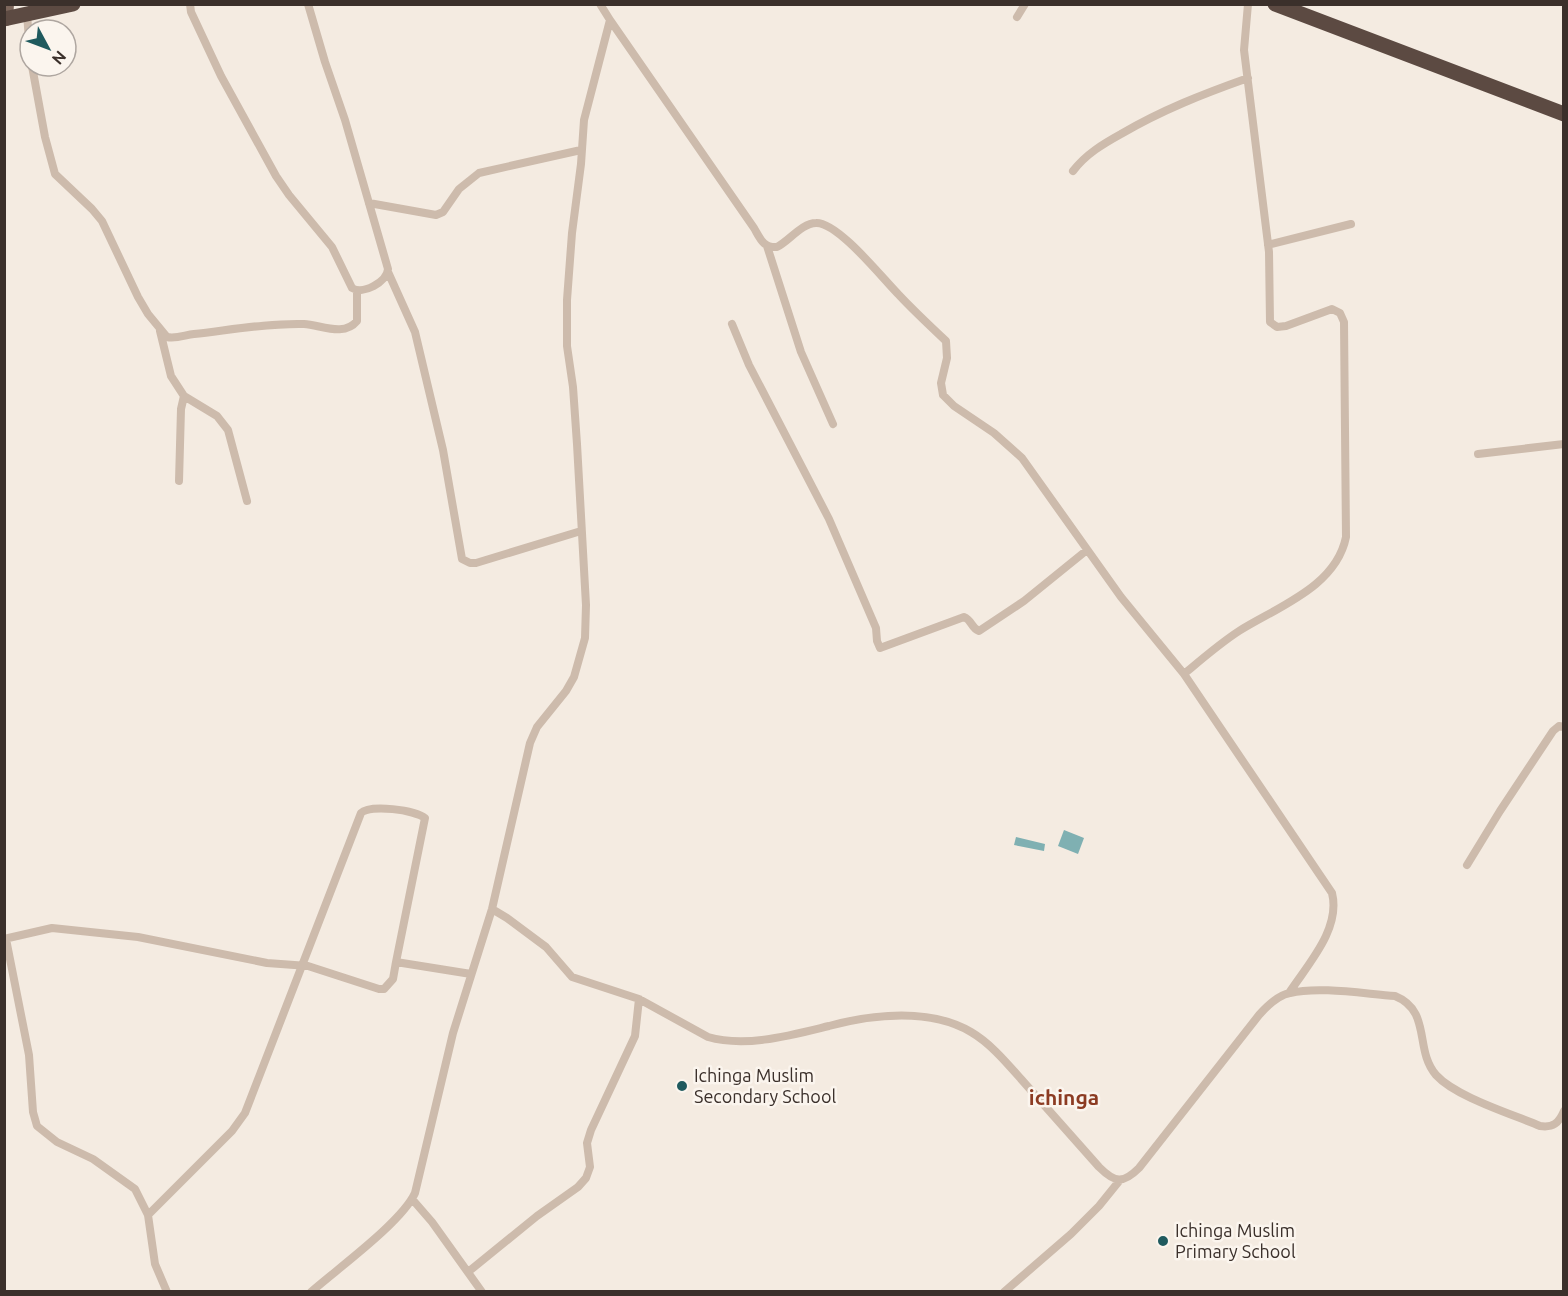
<svg xmlns="http://www.w3.org/2000/svg" width="1568" height="1296" viewBox="0 0 1568 1296" font-family="Ubuntu,sans-serif">
	<style>
		.water { fill: #7fb0b2 }
		.lines { fill: none; stroke-linecap: round; stroke-linejoin: round }
		.street { stroke: #cdbbac; stroke-width: 8 }
		.primary { stroke: #7d675c; stroke-width: 14 }
		.highway { stroke: #5c4a42; stroke-width: 15 }
		.poi-dot { fill: #1f5a5e; stroke: #fbf5ee; stroke-width: 2 }
		.labels { text-anchor: middle; stroke-width: 5; stroke-linejoin: round; paint-order: stroke }
		.poi-label { font-size: 18px; fill: #3b302b; stroke: #fbf5ee; text-anchor: start }
		.quarter-label { font-size: 21px; font-weight: bold; fill: #8c3b22; stroke: #fbf5ee }
	</style>
	<rect width="100%" height="100%" fill="#f4ebe1"/>
	<path class="water" d="M1064,830L1084,838L1078,854L1058,846Z
		M1016,837L1045,844L1044,851L1014,845Z"/>
	<g class="lines">
		<path class="street" d="M190,4L191,12L221,76L276,176L289,195L332,247L352,288C363,295 387,282 388,269L345,120L325,62L308,4
			M27,14L30,53
			M1017,17L1025,4
			M610,20L754,228C760,238 763,248 777,247C789,241 802,223 816,223C838,222 883,279 899,295C914,311 930,326 946,341L947,358L941,383L943,395L954,406L994,433L1022,458L1121,597L1184,674L1332,893C1341,929 1308,964 1289,993
			M32,66L45,137L55,174L92,209L102,221L138,297L148,314L167,337C176,339 185,335 194,334C230,330 268,323 304,324C321,325 344,337 357,321V291
			M1073,171C1086,154 1103,144 1121,134C1162,110 1203,94 1248,78
			M369,203L436,215L443,212L459,189L479,173L581,150
			M1268,245L1351,224
			M767,246L801,352L833,424
			M388,272L415,332L443,450L462,559L470,563H476L581,531
			M732,324L749,365L829,519L876,628L877,641L880,648L964,617C972,620 971,628 979,631L1024,601L1087,550
			M160,331L171,376L184,396L217,416L228,430L247,501
			M1478,454L1564,444
			M179,481L181,409L184,396
			M1184,674C1202,659 1219,644 1239,631C1277,607 1336,587 1346,537L1344,322L1340,313L1332,309L1286,326L1277,327L1270,322L1269,252L1244,50L1248,4
			M1467,865L1500,811L1553,731L1559,726L1564,727
			M492,909L507,918L546,947L572,977L639,999L708,1037C746,1048 792,1035 829,1026C873,1014 931,1008 971,1032C990,1043 1006,1062 1021,1079C1047,1108 1073,1138 1099,1167C1115,1183 1123,1184 1139,1168L1259,1015C1267,1006 1278,995 1290,993C1319,986 1365,994 1395,996C1432,1011 1414,1050 1436,1075C1456,1097 1512,1114 1540,1126C1553,1128 1559,1123 1564,1111
			M4,939L52,928L138,937L267,963L308,966L379,989H384L393,979L396,962L471,974
			M6,939L29,1055L33,1112L37,1126L57,1142L93,1159L135,1189L148,1215L155,1264L167,1292
			M412,1199L432,1222L482,1292
			M148,1215L232,1131L245,1113L361,813C370,804 415,810 425,818L396,962
			M468,1272L537,1216L578,1187L586,1178L590,1167L587,1143L591,1130L635,1036L639,999
			M311,1292C337,1269 402,1222 415,1193L453,1033L492,909L530,743L537,727L566,691L574,677L585,638L586,605L577,444L573,387L567,346V300L572,233L581,164L584,120L610,20L600,4
			M1004,1292L1071,1234L1099,1206L1120,1180"/>
		<path class="primary" d="M6,19L7,4"/>
		<path class="highway" d="M1275,4L1564,114
			M4,19L73,4"/>
	</g>
	<g class="poi-dot">
		<circle cx="682" cy="1086" r="6"/>
		<circle cx="1163" cy="1241" r="6"/>
	</g>
	<g class="labels">
		<g class="poi-label">
			<text x="694" y="1082">Ichinga Muslim<tspan x="694" dy="21">Secondary School</tspan></text>
			<text x="1175" y="1237">Ichinga Muslim<tspan x="1175" dy="21">Primary School</tspan></text>
		</g>
		<g class="quarter-label">
			<text x="1064" y="1105">ichinga</text>
		</g>
	</g>
	<rect width="1568" height="1296" fill="none" stroke="#3b302b" stroke-width="12"/>
	<g transform="translate(48 48) rotate(131)"><circle r="28" fill="#fbf5ee" stroke="#aea6a0" stroke-width="1.5"/>
	<path d="M0-4.5L10 22L0 15L-10 22Z" fill="#1f5a5e"/>
	<text y="-9" font-size="16" font-weight="bold" text-anchor="middle" fill="#3b302b">N</text>
	</g>
</svg>
